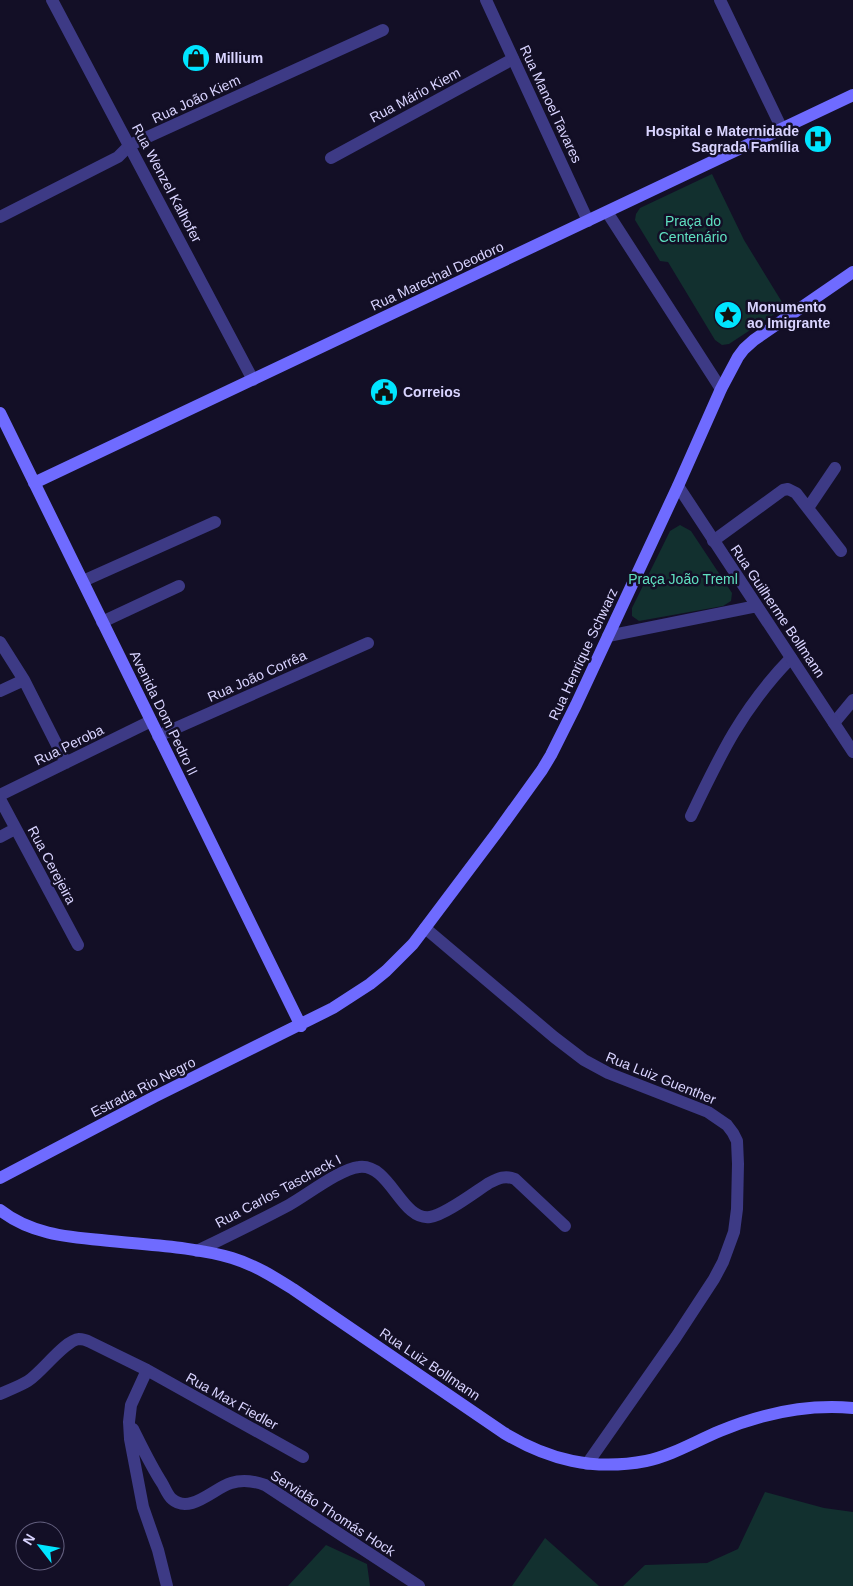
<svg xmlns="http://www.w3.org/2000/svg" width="853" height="1586" viewBox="0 0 853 1586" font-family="Helvetica,sans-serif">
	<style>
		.green { fill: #12302f }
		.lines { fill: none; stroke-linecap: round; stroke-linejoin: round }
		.minor { stroke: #3d3a85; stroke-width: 12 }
		.tertiary { stroke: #3d3a85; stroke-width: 12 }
		.secondary { stroke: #6f6bff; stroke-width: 12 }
		.labels { text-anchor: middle; stroke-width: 5; stroke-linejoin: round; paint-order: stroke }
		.poi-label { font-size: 14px; font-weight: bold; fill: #d9d4ff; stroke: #130f26; text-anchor: start }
		.street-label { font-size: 14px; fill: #d9d4ff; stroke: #130f26 }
		.park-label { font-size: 14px; fill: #5fe0c0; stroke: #130f26 }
	</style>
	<rect width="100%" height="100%" fill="#130f26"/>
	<path class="green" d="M712,174L744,240L785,307L729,344L722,345L715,340L668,262L660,261L635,220L636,214L640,208Z
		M680,525L691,531L732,593L731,601L723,606L639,621L632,616V608L670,531Z
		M765,1492L824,1508L853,1512V1586H623L645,1565L707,1563L738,1549Z
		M545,1538L599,1586H512Z
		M326,1545L367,1564L370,1586H288Z"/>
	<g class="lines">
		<path class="minor" d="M720,0L782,129
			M331,158L513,59
			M0,217L118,157L130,145L383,30
			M808,508L835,468
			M713,541L783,490L788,489L796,493L841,551
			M83,581L215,522
			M102,622L179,586
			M0,642L24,680L66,763
			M0,691L24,680
			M834,723L853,700
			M158,736L368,643
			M0,795L151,721
			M0,799L78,945
			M691,816C720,755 743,707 791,658
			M0,837L15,829
			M425,928L554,1037L584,1060L608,1073L708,1112L727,1125L733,1133L737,1141L738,1164L737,1209L734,1232L723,1262L714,1279L676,1337L587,1464
			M197,1251C228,1236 259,1221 289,1205C307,1195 340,1169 359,1167C390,1163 401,1221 430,1217C445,1215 475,1192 489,1183C499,1178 505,1175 515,1179L565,1226
			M147,1370L303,1457
			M0,1394C9,1390 20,1386 28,1381C42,1372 65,1340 79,1339C83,1339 86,1340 90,1342L147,1370L131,1405L129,1422L130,1439L143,1507L158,1550L167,1586
			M133,1429C142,1447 151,1466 162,1483C165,1488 168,1496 172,1499C190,1515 214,1488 231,1483C243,1479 254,1481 265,1485L419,1586"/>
		<path class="tertiary" d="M52,0L253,380
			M486,0L588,221
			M607,212L721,389
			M678,486L853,752
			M608,636L757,606"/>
		<path class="secondary" d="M0,413L301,1026
			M34,483L853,95
			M0,1178L154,1097L333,1008L370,984L386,971L413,944L498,831L542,770L551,755L576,705L678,486L721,389L738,357L744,349L754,340L853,272
			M0,1210C29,1233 65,1237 101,1240C143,1245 191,1246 232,1258C255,1265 274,1277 293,1289L504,1433C549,1460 593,1471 646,1461C671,1456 696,1441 720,1431C761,1414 808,1404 853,1408"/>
	</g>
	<defs>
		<symbol id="shop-disc" viewBox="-11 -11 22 22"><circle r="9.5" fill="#00e5ff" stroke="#130f26"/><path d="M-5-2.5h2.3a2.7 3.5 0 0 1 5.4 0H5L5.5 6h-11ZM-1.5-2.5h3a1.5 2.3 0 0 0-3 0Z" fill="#111"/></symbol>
		<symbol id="hospital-disc" viewBox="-11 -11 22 22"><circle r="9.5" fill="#00e5ff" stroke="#130f26"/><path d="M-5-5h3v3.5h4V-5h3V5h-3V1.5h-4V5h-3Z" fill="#111"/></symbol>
		<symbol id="sight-disc" viewBox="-11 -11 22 22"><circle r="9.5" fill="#00e5ff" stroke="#130f26"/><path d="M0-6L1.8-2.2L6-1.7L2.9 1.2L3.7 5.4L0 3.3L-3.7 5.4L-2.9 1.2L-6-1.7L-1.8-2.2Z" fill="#111"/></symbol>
		<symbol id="civic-disc" viewBox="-11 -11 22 22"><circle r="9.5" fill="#00e5ff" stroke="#130f26"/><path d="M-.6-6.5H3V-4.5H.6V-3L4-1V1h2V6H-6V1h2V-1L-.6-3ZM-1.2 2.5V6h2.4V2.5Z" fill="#111"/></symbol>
	</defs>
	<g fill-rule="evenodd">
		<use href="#shop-disc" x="180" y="42" width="32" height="32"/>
		<use href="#hospital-disc" x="802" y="123" width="32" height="32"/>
		<use href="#sight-disc" x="712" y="299" width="32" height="32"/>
		<use href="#civic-disc" x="368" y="376" width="32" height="32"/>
	</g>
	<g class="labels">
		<g class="poi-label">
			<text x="215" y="63">Millium</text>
			<text x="799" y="136" text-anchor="end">Hospital e Maternidade<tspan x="799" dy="16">Sagrada Família</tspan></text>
			<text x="747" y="312">Monumento<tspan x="747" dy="16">ao Imigrante</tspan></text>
			<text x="403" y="397">Correios</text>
		</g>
		<g class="street-label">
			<text transform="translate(415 95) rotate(-28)" y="5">Rua Mário Kiem</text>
			<text transform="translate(196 99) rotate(-25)" y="5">Rua João Kiem</text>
			<text transform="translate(551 104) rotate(65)" y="5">Rua Manoel Tavares</text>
			<text transform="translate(167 183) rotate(62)" y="5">Rua Wenzel Kalhofer</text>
			<text transform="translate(437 276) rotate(-25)" y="5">Rua Marechal Deodoro</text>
			<text transform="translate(778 611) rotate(56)" y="5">Rua Guilherme Bollmann</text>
			<text transform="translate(583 654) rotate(-65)" y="5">Rua Henrique Schwarz</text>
			<text transform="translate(257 676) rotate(-24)" y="5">Rua João Corrêa</text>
			<text transform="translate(164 713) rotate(64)" y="5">Avenida Dom Pedro II</text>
			<text transform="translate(69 745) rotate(-26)" y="5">Rua Peroba</text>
			<text transform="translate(52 865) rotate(62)" y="5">Rua Cerejeira</text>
			<text transform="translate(661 1078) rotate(22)" y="5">Rua Luiz Guenther</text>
			<text transform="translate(143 1087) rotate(-27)" y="5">Estrada Rio Negro</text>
			<text transform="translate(278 1191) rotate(-28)" y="5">Rua Carlos Tascheck I</text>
			<text transform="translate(430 1364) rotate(34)" y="5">Rua Luiz Bollmann</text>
			<text transform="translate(232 1401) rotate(29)" y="5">Rua Max Fiedler</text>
			<text transform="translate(333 1513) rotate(33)" y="5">Servidão Thomás Hock</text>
		</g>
		<g class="park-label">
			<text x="693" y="226">Praça do<tspan x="693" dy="16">Centenário</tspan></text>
			<text x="683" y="584">Praça João Treml</text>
		</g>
	</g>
	<g transform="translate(40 1546) rotate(301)"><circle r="24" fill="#130f26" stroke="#625e7d"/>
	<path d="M0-4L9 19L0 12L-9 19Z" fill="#00e5ff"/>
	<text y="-8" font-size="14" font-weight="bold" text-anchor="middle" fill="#d9d4ff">N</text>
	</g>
</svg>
